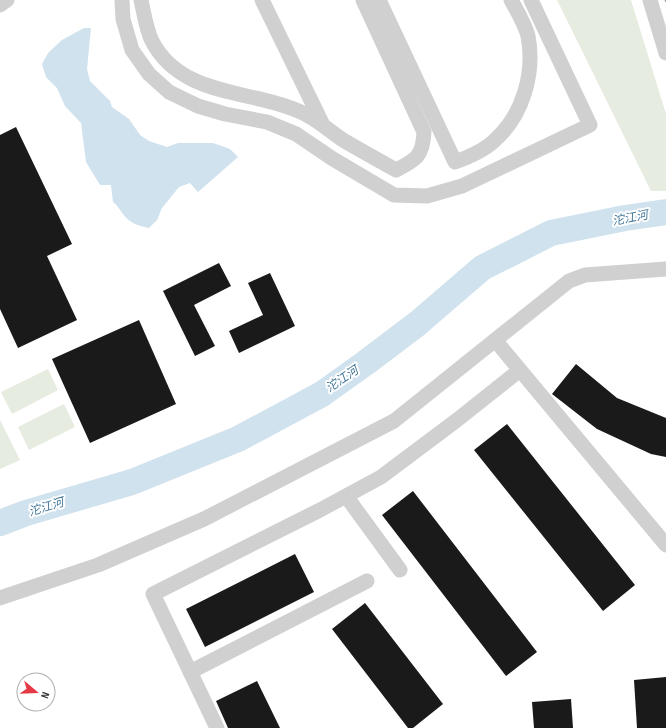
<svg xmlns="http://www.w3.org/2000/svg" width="666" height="728" viewBox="0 0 666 728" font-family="'Sofia Sans Condensed','Noto Sans SC',sans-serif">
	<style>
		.green { fill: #e6ecdf }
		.water { fill: #cfe2ee }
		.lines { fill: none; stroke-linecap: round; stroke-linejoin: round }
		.river { stroke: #cfe2ee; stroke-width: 26 }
		.building { fill: #1a1a1a }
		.minor { stroke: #d0d0d0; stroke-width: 15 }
		.tram { stroke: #888; stroke-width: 1 }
		.labels { text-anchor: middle; stroke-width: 4; stroke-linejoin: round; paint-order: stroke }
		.water-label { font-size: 12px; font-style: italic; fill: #3f7597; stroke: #fff }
	</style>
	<rect width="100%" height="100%" fill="#fff"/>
	<path class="green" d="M557,0H631L666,114V191H651Z
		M48,369L58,390L12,414L1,392Z
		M64,404L75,427L29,450L18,427Z
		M0,420L20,460L0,469Z"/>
	<path class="water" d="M84,28H91L87,69L90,81L110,101L112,107L129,119L140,135L149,141L167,147L178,143H213L230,149L238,157L198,192L190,183L179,187L162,208L157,220L149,228C139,226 129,223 123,214C119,209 118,206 113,202L111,185H100L86,162L81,123L65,106L57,88L46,77L42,64L48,53L62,40Z"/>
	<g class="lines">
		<path class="river" d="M0,523L26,513L132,482L238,439L322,394L364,364L417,324L482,268L551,233L625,218L666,212"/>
	</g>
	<path class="building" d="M16,127L72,244L47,256L77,320L18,348L0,309V135Z
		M219,263L231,286L194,305L215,346L195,356L163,291Z
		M270,273L295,326L239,353L229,331L263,315L248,283Z
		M139,320L176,404L90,443L52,359Z
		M576,364L617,398L666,418V457L651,454L597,429L552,394Z
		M507,424L635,585L603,611L474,450Z
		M413,491L537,652L506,676L382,515Z
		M295,554L314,592L205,647L186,609Z
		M365,603L443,704L413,728H408L332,629Z
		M666,677V728H637L634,680Z
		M257,681L280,728H228L216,701Z
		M571,699L573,728H534L532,702Z"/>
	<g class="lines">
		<path class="minor" d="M122,0L123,19L132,50L149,74L169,92L198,106L225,114L267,122L296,134L333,159L394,195L427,196L462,186L590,125L531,0
			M141,0C144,13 146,29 152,41C182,99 255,89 305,114C319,121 331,132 343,140C360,150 378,160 396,170C416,160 423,156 424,132L363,0
			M262,0L323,125
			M379,0L455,162C469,157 485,150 495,140C523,115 535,73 528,36C525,24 517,11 511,0
			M650,0L666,53
			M0,5L7,0
			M495,340L666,545
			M346,496L400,570
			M0,598L98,565L204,519L394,421L569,281L585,275L666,269
			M190,672L367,581
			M217,728L153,594L320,510L381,477L457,420L520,370"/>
		<path class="tram" d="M665,0L666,2"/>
	</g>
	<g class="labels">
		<g class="water-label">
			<text transform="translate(630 218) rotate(-11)" y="4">沱江河</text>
			<text transform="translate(342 379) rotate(-34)" y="4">沱江河</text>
			<text transform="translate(46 507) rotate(-17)" y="4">沱江河</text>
		</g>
	</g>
	<g transform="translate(36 692) rotate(109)"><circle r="19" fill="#ffffff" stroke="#adadad"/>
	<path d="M0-3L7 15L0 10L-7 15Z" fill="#e63946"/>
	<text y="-6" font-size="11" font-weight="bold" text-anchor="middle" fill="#333333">N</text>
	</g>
</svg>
